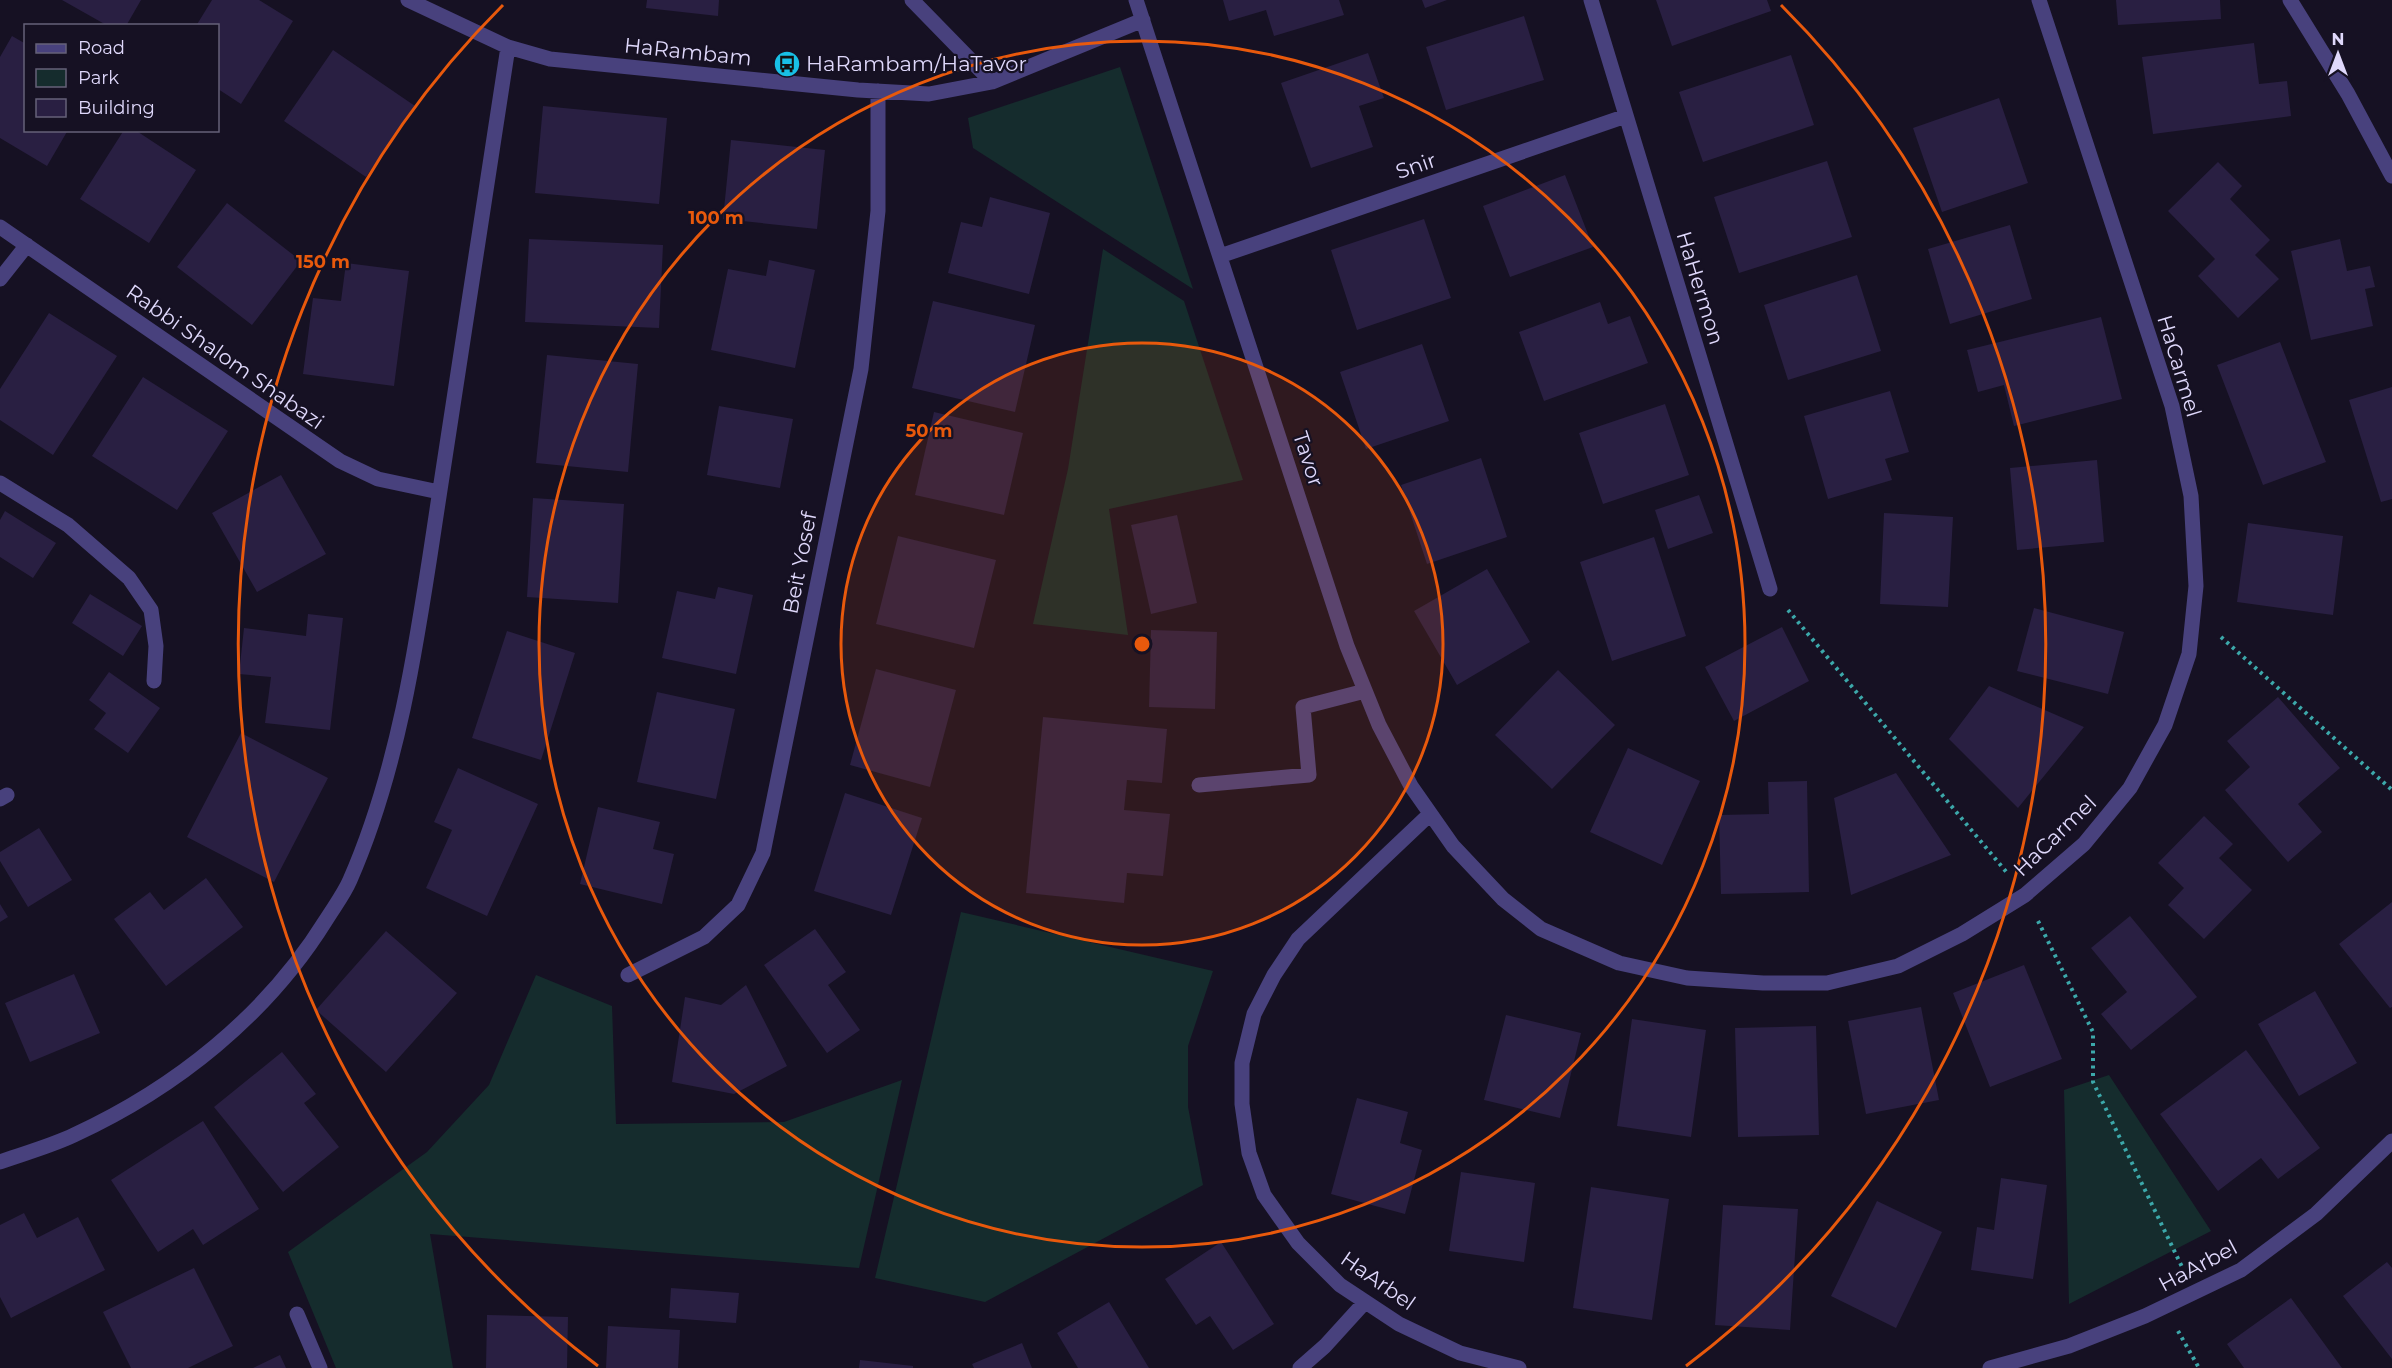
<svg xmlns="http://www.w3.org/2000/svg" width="2392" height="1368" viewBox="0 0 2392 1368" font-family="Montserrat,sans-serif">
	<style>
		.green { fill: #152c2d }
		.building { fill: #291f42 }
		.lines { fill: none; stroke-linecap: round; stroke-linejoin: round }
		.path { stroke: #3ca8aa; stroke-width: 4; stroke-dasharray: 3 4.5; stroke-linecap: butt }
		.minor { stroke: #48417d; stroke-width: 15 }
		.ring { fill: none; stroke: #e8590c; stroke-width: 3 }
		.labels { text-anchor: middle; stroke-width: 4.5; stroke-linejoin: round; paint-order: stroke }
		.street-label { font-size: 21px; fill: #dfd8fb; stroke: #161123 }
		.poi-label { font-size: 21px; fill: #dfd8fb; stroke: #161123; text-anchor: start }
		.centre { fill: #e8590c; stroke: #161123; stroke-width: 3 }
		.ring-label { font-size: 18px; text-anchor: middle; font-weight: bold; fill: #e8590c; stroke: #161123; stroke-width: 4.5; stroke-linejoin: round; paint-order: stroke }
	</style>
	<rect width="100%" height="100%" fill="#161123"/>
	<path class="green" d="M1120,67L1193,289L973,148L968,118Z
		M1103,249L1184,301L1243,480L1109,509L1128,635L1033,624L1068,469Z
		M961,912L1213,971L1188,1046V1107L1203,1185L985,1302L875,1278Z
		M536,975L612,1006L616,1124L784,1122L902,1080L859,1268L430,1234L453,1368H336L288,1252L427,1152L489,1085Z
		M2109,1075L2211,1231L2069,1304L2064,1090Z"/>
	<path class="building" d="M62,0H141L126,26H108Z
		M212,0H259L293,21L241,104L218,89V26H196Z
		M647,0H719L718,16L646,8Z
		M1223,0H1339L1344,15L1274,36L1266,10L1229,21Z
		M1422,0H1447L1425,8Z
		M1656,0H1767L1771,11L1672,46Z
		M2116,0H2220L2221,19L2118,25Z
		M1524,16L1544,80L1446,110L1426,47Z
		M12,36L26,44V130H68L47,166L0,138V57Z
		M2254,43L2259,84L2287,81L2291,116L2153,134L2142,57Z
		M333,50L415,106L366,177L284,121Z
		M1368,53L1384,98L1359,106L1373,147L1311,168L1281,83Z
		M1791,55L1814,125L1703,162L1679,92Z
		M1999,98L2028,183L1942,212L1913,128Z
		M543,106L667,118L659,204L535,193Z
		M124,130H135L196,170L149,243L80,199Z
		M731,140L825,150L817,229L723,219Z
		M1827,161L1852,237L1739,273L1714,197Z
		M2218,162L2242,186L2230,199L2270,240L2255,255L2279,279L2238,318L2198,276L2215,259L2168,211Z
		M1565,175L1593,247L1510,277L1483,206Z
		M990,197L1050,213L1029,294L948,273L961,222L982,227Z
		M227,203L301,261L252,325L177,267Z
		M1424,219L1451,298L1357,330L1331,250Z
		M2010,225L2032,299L1950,324L1928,249Z
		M529,239L663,245L659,328L525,322Z
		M2340,239L2347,271L2370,266L2375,287L2365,289L2373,326L2311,340L2291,251Z
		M769,260L815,270L795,368L711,350L728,269L766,276Z
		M346,263L409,271L394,386L303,374L313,298L341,301Z
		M1857,275L1881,351L1788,380L1764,305Z
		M933,301L1035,325L1015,412L912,388Z
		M1600,302L1608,324L1630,316L1648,363L1544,401L1519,332Z
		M49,313L117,356L53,455L0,420V389Z
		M2101,317L2122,399L2014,426L2004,385L1978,392L1967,350Z
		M2280,342L2326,462L2263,485L2217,365Z
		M1422,344L1449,421L1366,449L1340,372Z
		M547,355L638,364L628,472L536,463Z
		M143,377L228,431L177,510L92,456Z
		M2392,387V499L2381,502L2349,400Z
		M1890,391L1909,452L1885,459L1892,480L1828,499L1804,416Z
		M1665,404L1689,475L1603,504L1579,433Z
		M719,406L793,419L780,488L707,475Z
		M934,412L1023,433L1004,515L915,495Z
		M1481,458L1507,537L1427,564L1401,485Z
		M2097,460L2104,542L2017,550L2010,468Z
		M281,475L326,554L257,592L212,513Z
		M1699,495L1713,533L1668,549L1655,510Z
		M533,498L624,504L618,603L527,597Z
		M5,511L56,543L33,578L0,557V520Z
		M1884,513L1953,517L1948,607L1880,604Z
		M1177,515L1197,603L1151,614L1131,525Z
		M2248,523L2343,536L2333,615L2237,602Z
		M898,536L996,560L974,648L876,624Z
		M1654,537L1686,636L1612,661L1580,562Z
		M1487,569L1530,642L1457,685L1414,611Z
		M718,587L753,595L736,674L662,658L677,591L715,599Z
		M90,594L142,626L123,656L72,623Z
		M2034,608L2124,632L2108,694L2017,671Z
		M308,614L343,618L330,730L265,723L271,677L239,674L244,628L306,636Z
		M1782,627L1809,681L1734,721L1705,667Z
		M1151,630L1217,632L1215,709L1149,707Z
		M507,631L575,653L541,760L472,738Z
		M876,669L956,690L930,787L850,765Z
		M1558,670L1615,725L1552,789L1495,735Z
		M109,672L160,708L128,753L94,729L106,713L89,700Z
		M1989,686L2084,727L2018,808L1949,739Z
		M657,692L735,709L716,799L637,782Z
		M2278,697L2340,768L2298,804L2322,832L2288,862L2225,790L2250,767L2227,741Z
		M1043,717L1167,729L1162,783L1127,780L1124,810L1170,814L1163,876L1127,873L1124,903L1026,893Z
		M241,733L328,778L274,882L187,837Z
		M1628,748L1700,781L1662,865L1590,832Z
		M458,768L538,804L487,916L426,888L452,830L434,822Z
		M1896,773L1951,855L1851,895L1834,798Z
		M1807,781L1809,892L1721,894L1719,815L1769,814L1768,782Z
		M845,793L922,818L891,915L814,891Z
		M598,807L660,822L653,849L674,854L662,904L580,884Z
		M2204,816L2233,844L2219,858L2252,890L2204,939L2168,905L2184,888L2158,863Z
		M39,828L72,880L28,907L0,861V852Z
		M206,878L243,927L166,986L114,919L150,892L164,910Z
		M2392,902V1007L2390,1008L2339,944Z
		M0,904L8,917L0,922Z
		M2130,916L2197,997L2131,1050L2101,1014L2127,992L2091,948Z
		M815,929L846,972L828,985L860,1030L827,1053L764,965Z
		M386,931L457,993L386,1072L316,1010Z
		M2024,965L2062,1059L1990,1087L1953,993Z
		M74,974L100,1033L30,1062L5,1003Z
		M746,985L787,1066L734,1094L672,1082L685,997L721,1005Z
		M2315,991L2357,1063L2299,1096L2258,1024Z
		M1921,1007L1939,1100L1866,1114L1848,1021Z
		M1506,1015L1581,1033L1560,1118L1484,1100Z
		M1632,1019L1706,1030L1691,1137L1617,1126Z
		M1816,1026L1819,1135L1738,1137L1735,1028Z
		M2246,1050L2320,1148L2278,1179L2261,1158L2218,1191L2160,1114Z
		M282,1052L316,1094L304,1103L339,1147L283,1192L214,1107Z
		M1357,1098L1408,1112L1400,1143L1422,1150L1405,1214L1331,1194Z
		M203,1121L259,1209L203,1245L193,1229L158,1252L111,1180Z
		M1461,1172L1535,1183L1524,1262L1449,1251Z
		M2001,1178L2047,1185L2033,1279L1971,1270L1977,1227L1994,1230Z
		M1591,1187L1669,1199L1652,1320L1573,1308Z
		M1877,1201L1942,1232L1896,1328L1831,1296Z
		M1723,1205L1798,1209L1790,1330L1715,1325Z
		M24,1213L37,1238L78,1217L105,1270L11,1318L0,1297V1225Z
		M1221,1242L1274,1324L1233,1350L1210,1316L1196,1325L1165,1279Z
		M2387,1262L2392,1268V1359L2343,1296Z
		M194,1268L233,1346L188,1368H131L103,1312Z
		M671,1288L739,1293L736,1323L669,1318Z
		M2291,1298L2342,1368H2244L2227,1344Z
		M1109,1302L1149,1368H1078L1057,1333Z
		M487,1315L568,1317L567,1368H486Z
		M608,1326L680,1330L678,1368H606Z
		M1022,1343L1032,1368H974L972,1364Z
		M280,1355L286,1368H253Z
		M860,1360L913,1366V1368H859Z"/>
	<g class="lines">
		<path class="path" d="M1788,610L2008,874
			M2221,637L2392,790
			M2038,921L2093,1032V1082L2182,1267
			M2178,1331L2199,1368"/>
		<path class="minor" d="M408,0L508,47L550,59L858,90L929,94L992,82L1143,20
			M912,0L992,82
			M1136,0L1347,646L1379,725L1411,786L1453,846L1503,899L1541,929L1619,963L1687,978L1763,983H1827L1898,966L1962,934L2025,895L2084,844L2130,788L2165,725L2189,654L2196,586L2191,496L2172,406L2039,0
			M1591,0L1770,589
			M2290,0L2348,94L2392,176
			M0,227L340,461L378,479L439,492
			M1220,256L1626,116
			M0,279L27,245
			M0,483L68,525L129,578L151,610L156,646L154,681
			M1199,785L1309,775L1303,707L1365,691
			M0,799L7,795
			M1430,814L1298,939L1274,975L1254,1014L1242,1063V1104L1249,1153L1264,1195L1298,1243L1340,1285L1399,1324L1460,1353L1519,1368
			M628,975L704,937L738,905L763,853L861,369L878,211V91
			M0,1162C25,1153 51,1146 74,1135C176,1088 267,1015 326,920C334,907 344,894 350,880C403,759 420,620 440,490C463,342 485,194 508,47
			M297,1314L320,1368
			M1300,1368L1325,1346L1365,1302
			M1990,1368L2069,1346L2145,1316L2241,1270L2316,1214L2392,1141"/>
	</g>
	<circle cx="1142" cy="644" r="301" fill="#e8590c" fill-opacity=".12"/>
	<g class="ring">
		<circle cx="1142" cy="644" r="301"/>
		<circle cx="1142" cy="644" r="603"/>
		<path d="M598 1366A904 904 0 0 1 503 5M1781 5A904 904 0 0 1 1686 1366"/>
	</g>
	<defs>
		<symbol id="bus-disc" viewBox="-11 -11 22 22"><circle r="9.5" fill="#18c0e6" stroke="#161123"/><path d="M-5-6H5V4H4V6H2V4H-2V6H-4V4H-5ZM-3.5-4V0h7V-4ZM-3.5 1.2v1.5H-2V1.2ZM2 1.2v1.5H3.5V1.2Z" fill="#111"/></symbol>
	</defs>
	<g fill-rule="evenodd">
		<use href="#bus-disc" x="772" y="49" width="30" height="30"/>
	</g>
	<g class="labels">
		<g class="street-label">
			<text transform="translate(688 52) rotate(6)" y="7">HaRambam</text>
			<text transform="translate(1416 166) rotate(-19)" y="7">Snir</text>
			<text transform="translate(1700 288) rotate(73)" y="7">HaHermon</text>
			<text transform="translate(225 357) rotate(35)" y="7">Rabbi Shalom Shabazi</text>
			<text transform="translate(2179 366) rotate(73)" y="7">HaCarmel</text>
			<text transform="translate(1308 459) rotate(72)" y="7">Tavor</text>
			<text transform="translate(800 563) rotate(-79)" y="7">Beit Yosef</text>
			<text transform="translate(2055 836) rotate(-44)" y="7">HaCarmel</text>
			<text transform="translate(2198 1266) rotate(-28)" y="7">HaArbel</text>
			<text transform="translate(1378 1281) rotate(35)" y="7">HaArbel</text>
		</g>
		<g class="poi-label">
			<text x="806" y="71">HaRambam/HaTavor</text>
		</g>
	</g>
	<circle cx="1142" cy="644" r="9" class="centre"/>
	<g class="ring-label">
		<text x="716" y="224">100 m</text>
		<text x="323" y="268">150 m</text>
		<text x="929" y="437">50 m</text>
	</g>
	<rect x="24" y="24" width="195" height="108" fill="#161123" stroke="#666179" stroke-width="1.5"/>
	<rect x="36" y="44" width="30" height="9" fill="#48417d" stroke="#666179" stroke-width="1.5"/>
	<text x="78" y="54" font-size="18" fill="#dfd8fb">Road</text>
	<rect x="36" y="69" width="30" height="18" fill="#152c2d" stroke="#666179" stroke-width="1.5"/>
	<text x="78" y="84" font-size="18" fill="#dfd8fb">Park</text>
	<rect x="36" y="99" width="30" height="18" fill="#291f42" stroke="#666179" stroke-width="1.5"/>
	<text x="78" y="114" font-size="18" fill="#dfd8fb">Building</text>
	<g transform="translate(2338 54)" stroke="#161123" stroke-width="4.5" paint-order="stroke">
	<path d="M0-4.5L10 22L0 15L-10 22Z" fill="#dfd8fb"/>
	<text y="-9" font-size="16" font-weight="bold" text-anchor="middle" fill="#dfd8fb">N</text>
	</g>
</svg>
